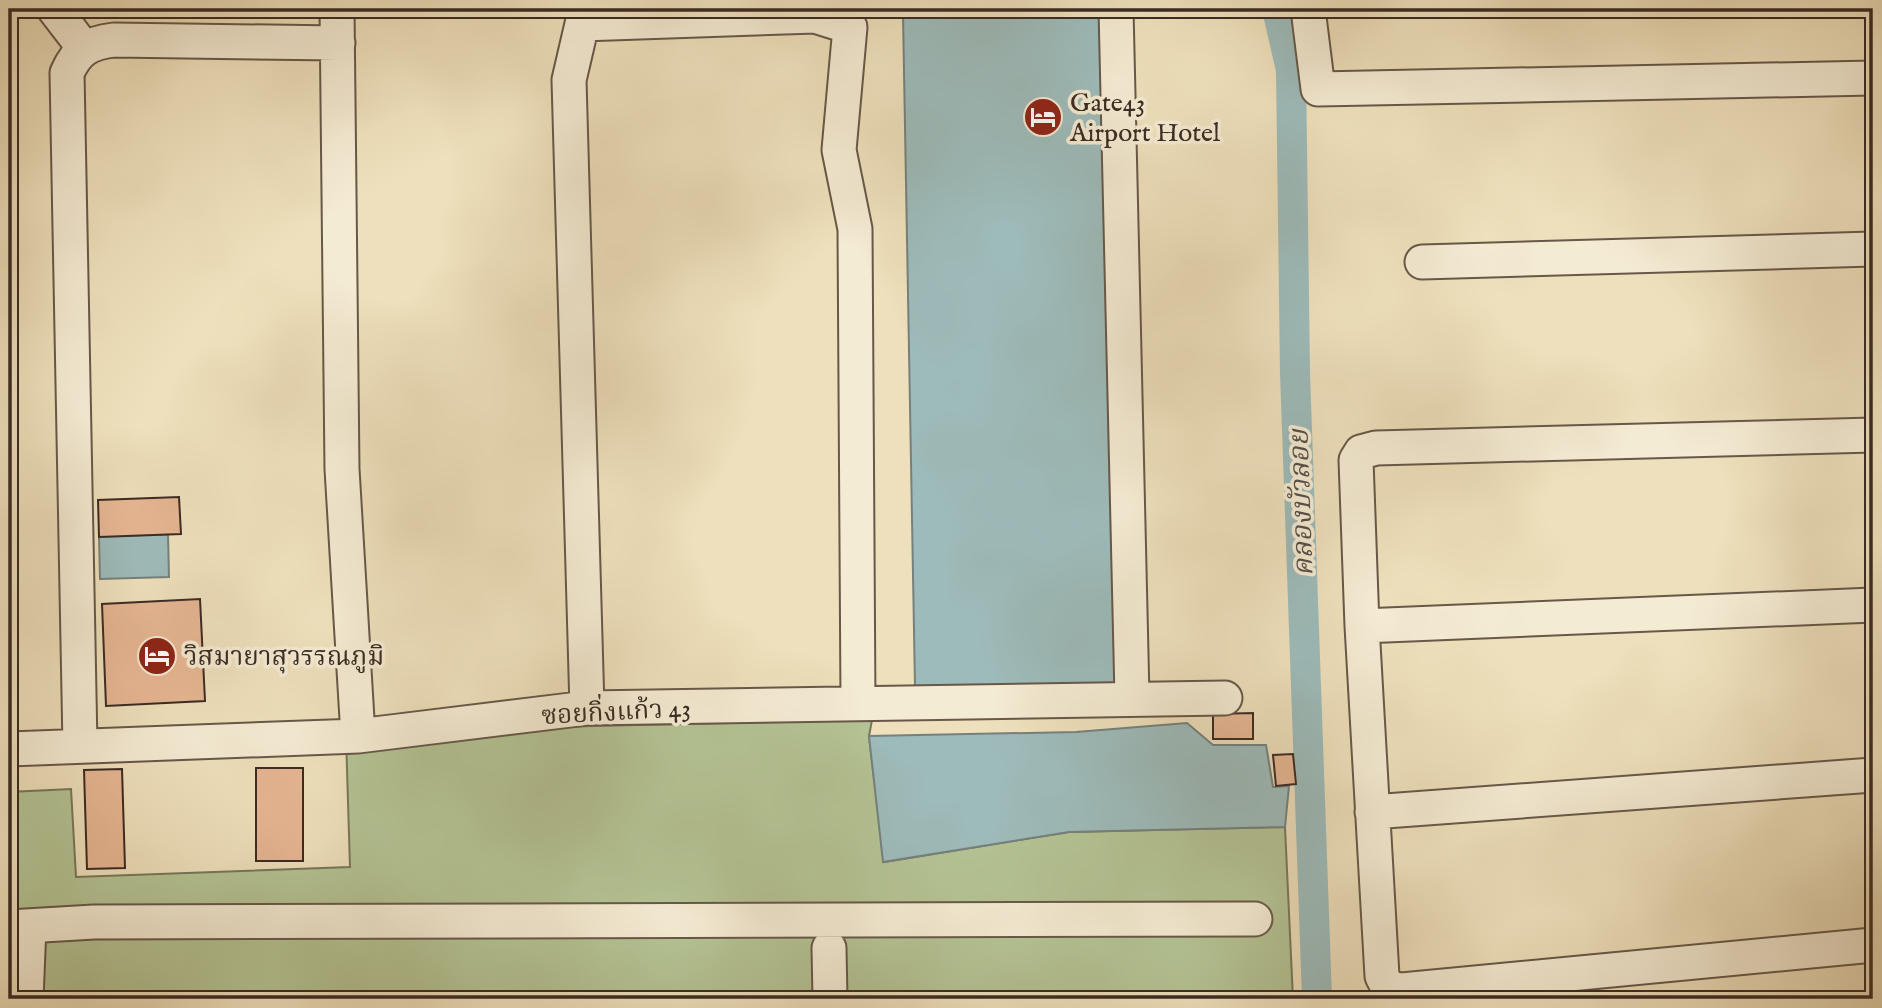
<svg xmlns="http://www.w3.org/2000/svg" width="1882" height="1008" viewBox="0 0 1882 1008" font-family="'IM FELL English','Noto Serif Thai',serif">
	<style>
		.green { fill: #b4c394; stroke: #77775c; stroke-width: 2 }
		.water { fill: #9dbbba; stroke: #75817e; stroke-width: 2 }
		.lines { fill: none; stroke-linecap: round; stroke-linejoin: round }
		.canal { stroke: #9dbbba; stroke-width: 30 }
		.building { fill: #e6b693; stroke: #3a2b23; stroke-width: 2 }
		.street-casing { stroke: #675849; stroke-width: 37 }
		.street { stroke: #f4ebd3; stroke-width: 33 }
		.labels { text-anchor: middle; stroke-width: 7; stroke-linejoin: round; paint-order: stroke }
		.poi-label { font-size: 26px; fill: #3a2b23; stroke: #f4ebd3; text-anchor: start }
		.street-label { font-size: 26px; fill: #3a2b23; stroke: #f4ebd3 }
		.water-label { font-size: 28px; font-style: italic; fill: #534f49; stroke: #f4ebd3 }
	</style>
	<rect width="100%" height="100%" fill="#eee0bc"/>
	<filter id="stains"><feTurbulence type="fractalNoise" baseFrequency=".00286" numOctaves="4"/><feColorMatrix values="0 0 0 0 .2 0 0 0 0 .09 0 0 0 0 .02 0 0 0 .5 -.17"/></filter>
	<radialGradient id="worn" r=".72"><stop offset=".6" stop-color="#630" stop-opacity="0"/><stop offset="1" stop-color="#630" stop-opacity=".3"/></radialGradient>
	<path class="green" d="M872,720L869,736L884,862L1069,832L1285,827L1293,999H9V792L71,789L76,877L350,867L346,737L590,726Z"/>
	<path class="water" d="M997,9H1106L1123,683L915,686L903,15Z
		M168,534L169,577L100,579L99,537Z
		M1187,723L1213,745H1266L1273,787L1289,786L1285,827L1069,832L883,862L869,736L1076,732Z"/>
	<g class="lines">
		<path class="canal" d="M1277,9L1291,70L1295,373L1317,999"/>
	</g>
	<path class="building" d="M179,497L181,534L99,537L98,500Z
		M200,599L205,701L106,706L102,604Z
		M1253,713V739H1213V714Z
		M1293,754L1296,784L1276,786L1273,755Z
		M256,768H303V861H256Z
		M122,769L125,868L87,869L84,770Z"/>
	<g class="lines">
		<defs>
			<path id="street" d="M54,9L84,48
				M337,9L342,469L358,736
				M1116,9L1132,697
				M1308,9L1318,89L1873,78
				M1422,262L1873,249
				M1873,435L1376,448L1361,452L1356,460L1362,626L1382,976L1388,988L1402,990L1873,945
				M1362,626L1873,605
				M587,708L569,80L582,24L815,16L850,27L839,150L855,229L858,702
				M80,746L67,73C77,50 89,43 114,40L338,43
				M9,749L358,736L587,708L1225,698
				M1372,812L1873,775
				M9,927L94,922L1255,919
				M829,948L830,999
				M26,999L29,926"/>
		</defs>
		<use href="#street" class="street-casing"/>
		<use href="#street" class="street"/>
	</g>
	<defs>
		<symbol id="hotel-disc" viewBox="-11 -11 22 22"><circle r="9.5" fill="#8f2418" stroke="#f4ebd3"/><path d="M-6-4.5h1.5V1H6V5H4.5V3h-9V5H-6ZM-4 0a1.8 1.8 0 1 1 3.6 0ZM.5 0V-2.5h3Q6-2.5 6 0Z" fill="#fff"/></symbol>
	</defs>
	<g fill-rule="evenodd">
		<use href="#hotel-disc" x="1021" y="95" width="44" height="44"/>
		<use href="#hotel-disc" x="135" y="634" width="44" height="44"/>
	</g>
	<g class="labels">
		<g class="poi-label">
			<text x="1070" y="111">Gate43<tspan x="1070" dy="30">Airport Hotel</tspan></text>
			<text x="184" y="665">วิสมายาสุวรรณภูมิ</text>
		</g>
		<g class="street-label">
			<text transform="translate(616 711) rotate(-3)" y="9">ซอยกิ่งแก้ว 43</text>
		</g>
		<g class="water-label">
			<text transform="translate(1300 503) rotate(-92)" y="10">คลองบัวลอย</text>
		</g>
	</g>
	<rect width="1882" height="1008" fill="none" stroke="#eee0bc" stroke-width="35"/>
	<rect x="10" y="10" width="1861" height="987" fill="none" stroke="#3a2b23" stroke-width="3.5"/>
	<rect x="18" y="18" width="1847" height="973" fill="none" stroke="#3a2b23" stroke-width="2"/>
	<rect width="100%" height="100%" filter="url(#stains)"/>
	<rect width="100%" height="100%" fill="url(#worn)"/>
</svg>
